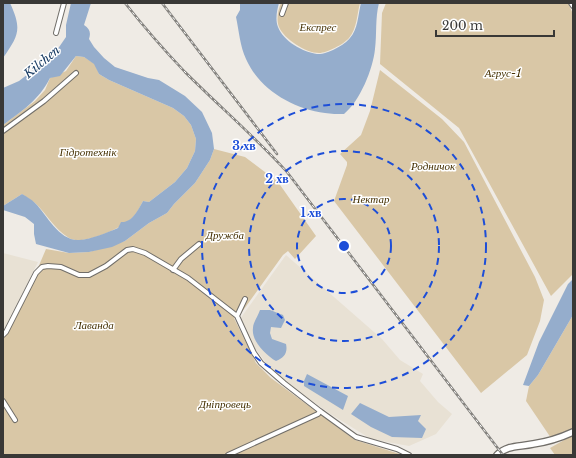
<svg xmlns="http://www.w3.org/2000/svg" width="576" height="458" viewBox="0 0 576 458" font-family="'Libre Baskerville',serif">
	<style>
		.built { fill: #e8e1d4 }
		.green { fill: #d9c7a6 }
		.water { fill: #95adcc }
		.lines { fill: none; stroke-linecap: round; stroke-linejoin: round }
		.street-casing { stroke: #716e69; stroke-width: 6 }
		.secondary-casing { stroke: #716e69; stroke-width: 8 }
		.street { stroke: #fff; stroke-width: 4 }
		.secondary { stroke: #fff; stroke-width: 5.5 }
		.rail-casing { stroke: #84827e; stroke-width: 2.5 }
		.rail { stroke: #fff; stroke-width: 1; stroke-dasharray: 3; stroke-linecap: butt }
		.ring { fill: none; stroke: #1d4ed8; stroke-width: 2; stroke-dasharray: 7 5 }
		.labels { text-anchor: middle; stroke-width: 3; stroke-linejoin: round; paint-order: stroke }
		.park-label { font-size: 11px; font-style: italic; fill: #453103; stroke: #fff }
		.water-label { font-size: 12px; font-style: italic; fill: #193c64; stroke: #fff }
		.centre { fill: #1d4ed8; stroke: #fff; stroke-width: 2 }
		.ring-label { font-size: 12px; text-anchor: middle; font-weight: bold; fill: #1d4ed8; stroke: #fff; stroke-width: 3; stroke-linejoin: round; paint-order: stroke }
	</style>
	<rect width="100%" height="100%" fill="#efebe5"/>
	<path class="built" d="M3,253L38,262L3,332Z
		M286,255L382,339L400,360L423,374L420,381L438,402L452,414L436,434L409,446L371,439L332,415L285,382L266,363L249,340L240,319Z"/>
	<path class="green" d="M281,3H360C357,14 357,29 349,38C344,44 327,53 319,53C306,53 284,39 279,27C276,20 278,10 281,3Z
		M386,3H568L573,14V274L551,296L459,128L380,64L382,13Z
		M76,56L84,57L95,64L99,74L109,80L173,108L184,116L191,125L196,139L195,151L187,168L175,182L149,202L143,201C140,207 136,215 131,219C120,229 82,246 69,238C54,229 47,214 35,203C31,200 26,197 22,194L3,206V125L35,101L45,90L50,78L66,71Z
		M380,70L442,119L464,142L535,277L544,300L540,321L527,355L481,393L334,201L347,165V162L340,154L361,135L370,111Z
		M214,149L245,157L278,182L316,236L295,259L288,251L283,255L239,316L234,318L256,363L271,378L355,440L403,455H3V338L6,335L26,296L46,249L69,253L89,252L125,241L149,223L167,213L174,204L195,183L210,160Z
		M573,315V432L553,441L526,401L529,386L538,375Z
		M573,435V455H555L550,448Z"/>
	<path class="water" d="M3,3H10C22,29 19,35 3,58Z
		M71,3H91L84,25C90,29 91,33 89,39L94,47L104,58L115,67L148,78L159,80L185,96L202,112L212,133L214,149L210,160L195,183L174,204L167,213L149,223L125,241L112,247L89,252L69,253L36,244L34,234V224L25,217L3,210V206L22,194C27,197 31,199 35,203C47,215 59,241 79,240C92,239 106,233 118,228L121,222C132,223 138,210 143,201L149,202L175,182L187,168L195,151L196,139L191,125L184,116L173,108L109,80L99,74L94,64L84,57L76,56L60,76L50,78C39,100 22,111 3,125V88L19,81L55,53L66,37V25Z
		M240,3H279C277,10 275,20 278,27C283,41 303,52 317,54C326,55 345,45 350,38C358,29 358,15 361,3H379C375,18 377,34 375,49C373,69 360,101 344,114C337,114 331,114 325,113C293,109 259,89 246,59C240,46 239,31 236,17L240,10Z
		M573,279V315L538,375L529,386L523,385L539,342L568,284Z
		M260,310H270L283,315L285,320L281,328L271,327L270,333L272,339L286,344C288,353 284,358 276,361C266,355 251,341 253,328C253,323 258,316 260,310Z
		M307,374L348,396L343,410L304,386V381Z
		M360,403L389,417L421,415L418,421L426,429L422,438L392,437L371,427L351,414Z"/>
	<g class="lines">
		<defs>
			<path id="street" d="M571,3L573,6
				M282,14L286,3
				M56,33L64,3
				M3,131L44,101L76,73
				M173,270L181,259L199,244
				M237,316L245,299
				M3,335L6,332L36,273L42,267L48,266L61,267L79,275H89L106,266L127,250L133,249L145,253L188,278L237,316L254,353L261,363L284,383L320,411L356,437L397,449L409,455
				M3,401L15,420
				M228,455L318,414L320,411"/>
			<path id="secondary" d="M497,455C507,445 519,447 533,444C547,442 560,438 573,432"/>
		</defs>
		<use href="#street" class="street-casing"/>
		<use href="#secondary" class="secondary-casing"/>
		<use href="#street" class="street"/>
		<use href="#secondary" class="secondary"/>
		<defs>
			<path id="rail" d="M125,3C144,27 164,50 185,72C219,106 255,137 287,172L503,455
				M162,3L277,154"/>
		</defs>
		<use href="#rail" class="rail-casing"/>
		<use href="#rail" class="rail"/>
	</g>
	<g class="ring">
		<circle cx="344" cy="246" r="47"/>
		<circle cx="344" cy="246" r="95"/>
		<circle cx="344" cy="246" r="142"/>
	</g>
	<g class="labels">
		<g class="park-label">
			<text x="318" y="31">Експрес</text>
			<text x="503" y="77">Агрус-1</text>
			<text x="88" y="156">Гідротехнік</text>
			<text x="433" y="170">Родничок</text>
			<text x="371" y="203">Нектар</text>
			<text x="225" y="239">Дружба</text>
			<text x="94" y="329">Лаванда</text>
			<text x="225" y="408">Дніпровець</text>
		</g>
		<g class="water-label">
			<text transform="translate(42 62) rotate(-40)" y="4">Kilchen</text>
		</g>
	</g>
	<circle cx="344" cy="246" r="6" class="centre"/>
	<g class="ring-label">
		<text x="244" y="150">3 хв</text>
		<text x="277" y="183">2 хв</text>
		<text x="311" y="217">1 хв</text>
	</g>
	<rect width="576" height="458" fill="none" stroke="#393836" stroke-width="8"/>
	<path d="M436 30v6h118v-6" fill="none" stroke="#393836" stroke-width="2"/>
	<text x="442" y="30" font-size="12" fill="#393836" stroke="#ffffff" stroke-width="3" paint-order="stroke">200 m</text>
</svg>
